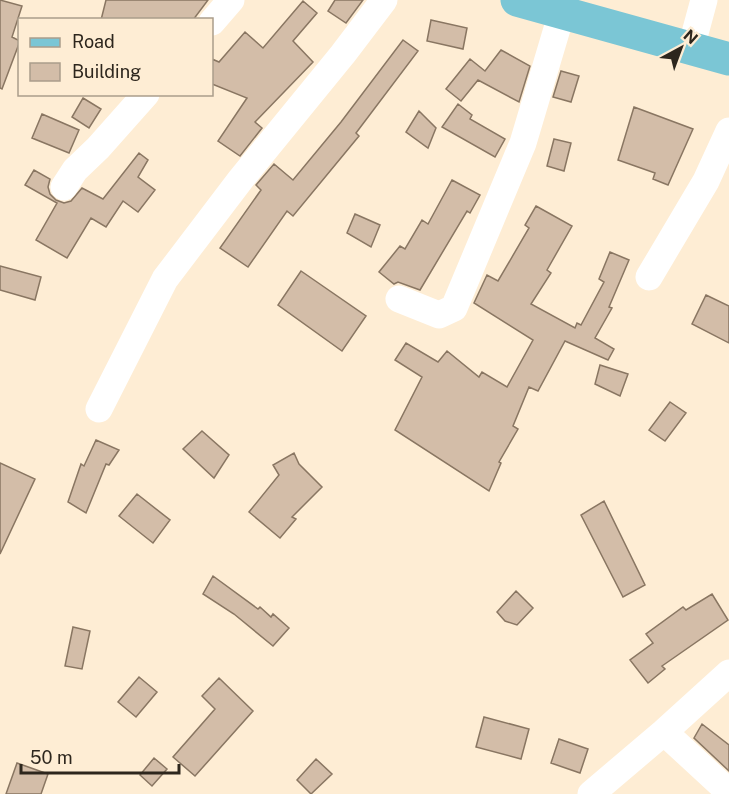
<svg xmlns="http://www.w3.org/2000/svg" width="729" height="794" viewBox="0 0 729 794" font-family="'Public Sans',sans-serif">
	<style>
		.building { fill: #d3bda8; stroke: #897662; stroke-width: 1.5 }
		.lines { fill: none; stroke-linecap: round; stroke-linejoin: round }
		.minor { stroke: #fff; stroke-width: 27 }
		.major { stroke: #7bc6d5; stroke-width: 33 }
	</style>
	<rect width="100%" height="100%" fill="#feedd4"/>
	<path class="building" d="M0,0L22,6L12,37L20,41L2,89L0,88Z
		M106,0H208L193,20H101Z
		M335,0H363L346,23L328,11Z
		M303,1L317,13L293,41L313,62L255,122L262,128L240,156L218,141L247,98L212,84V59L219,62L245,32L263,48Z
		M431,20L467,28L463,49L427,41Z
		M403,40L418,51L356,133L359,136L293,216L287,211L248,267L220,248L261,190L256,185L274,164L293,180L341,122Z
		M501,50L530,66L519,102L478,80L461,101L446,89L470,59L485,71Z
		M561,71L579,76L571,102L553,97Z
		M83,98L101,109L89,128L72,117Z
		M458,104L472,115L470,119L505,139L495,157L442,127Z
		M634,107L693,129L668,185L653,179L655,173L618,160Z
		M419,111L436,128L428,148L406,132Z
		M42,114L79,130L69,153L32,138Z
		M554,139L571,143L564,171L547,166Z
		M139,153L148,160L138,177L155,190L138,212L123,201L106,227L91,218L67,258L36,240L57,203L25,185L34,170L50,179L48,187L50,194L56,200L64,203L71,201L82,188L103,199Z
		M452,180L480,195L470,213L467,211L420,290L398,282L394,284L379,272L400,246L405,249L422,220L428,224Z
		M536,206L572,226L547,270L551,273L531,304L575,328L577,323L581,325L604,282L599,279L610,252L629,260L609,307L612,308L595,338L614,349L608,360L565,341L538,391L529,387L513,426L518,429L499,462L501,463L489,491L395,430L422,377L395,360L406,343L438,362L447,351L479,377L482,372L507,387L533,340L474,303L487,275L498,281L529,228L525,225Z
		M355,214L380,225L371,247L347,233Z
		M0,266L41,277L35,300L0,290Z
		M301,271L366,316L342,351L278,305Z
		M706,295L729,306V343L692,324Z
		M600,365L628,374L620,396L595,384Z
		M670,402L686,413L665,441L649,430Z
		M202,431L229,455L214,478L183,449Z
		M96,440L119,450L109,465L106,464L86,513L68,502L81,464L84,466Z
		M294,453L299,464L322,487L292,517L296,519L280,538L249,512L279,475L273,465Z
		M0,463L35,479L0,554Z
		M137,494L170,520L153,543L119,516Z
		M604,501L645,585L623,597L581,515Z
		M213,576L258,609L260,607L271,617L273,614L289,628L273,646L234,614L203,594Z
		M516,591L533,608L517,625L505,621L497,612Z
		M712,594L728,620L662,666L665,669L648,683L630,660L653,643L646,634L683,607L686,610Z
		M73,627L90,631L82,669L65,666Z
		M139,677L157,692L136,717L118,702Z
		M219,678L253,711L195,776L173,757L215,709L202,696Z
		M484,717L529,729L521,759L476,747Z
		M702,724L729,745V771L694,738Z
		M559,739L588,749L580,773L551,763Z
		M154,758L167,769L152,786L140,775Z
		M316,759L332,774L311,794L297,780Z
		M17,763L48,774L41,794H6Z"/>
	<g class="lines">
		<path class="minor" d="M212,22L231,0
			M691,48L704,0
			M64,187L75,170L98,148L146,94
			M649,277L706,181L729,131
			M399,299L439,315L454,308L523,143L562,12
			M99,409L165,279L241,179L343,54L384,0
			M664,732L729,792
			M591,794L664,732L729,673"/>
		<path class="major" d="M517,0L729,59"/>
	</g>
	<rect x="18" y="18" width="195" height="78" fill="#feedd4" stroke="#aa9d8b" stroke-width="1.5"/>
	<rect x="30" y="38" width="30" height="9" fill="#7bc6d5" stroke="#aa9d8b" stroke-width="1.5"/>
	<text x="72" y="48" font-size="18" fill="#2d261d">Road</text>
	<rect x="30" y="63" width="30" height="18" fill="#d3bda8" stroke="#aa9d8b" stroke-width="1.5"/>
	<text x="72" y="78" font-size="18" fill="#2d261d">Building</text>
	<g transform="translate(681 48) rotate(41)" stroke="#feedd4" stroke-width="4.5" paint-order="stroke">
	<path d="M0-4.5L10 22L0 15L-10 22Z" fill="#2d261d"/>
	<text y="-9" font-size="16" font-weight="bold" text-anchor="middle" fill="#2d261d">N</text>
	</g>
	<path d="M21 764v9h158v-9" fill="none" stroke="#2d261d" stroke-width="3"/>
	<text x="30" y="764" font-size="18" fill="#2d261d" stroke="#feedd4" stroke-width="4.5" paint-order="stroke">50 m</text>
</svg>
